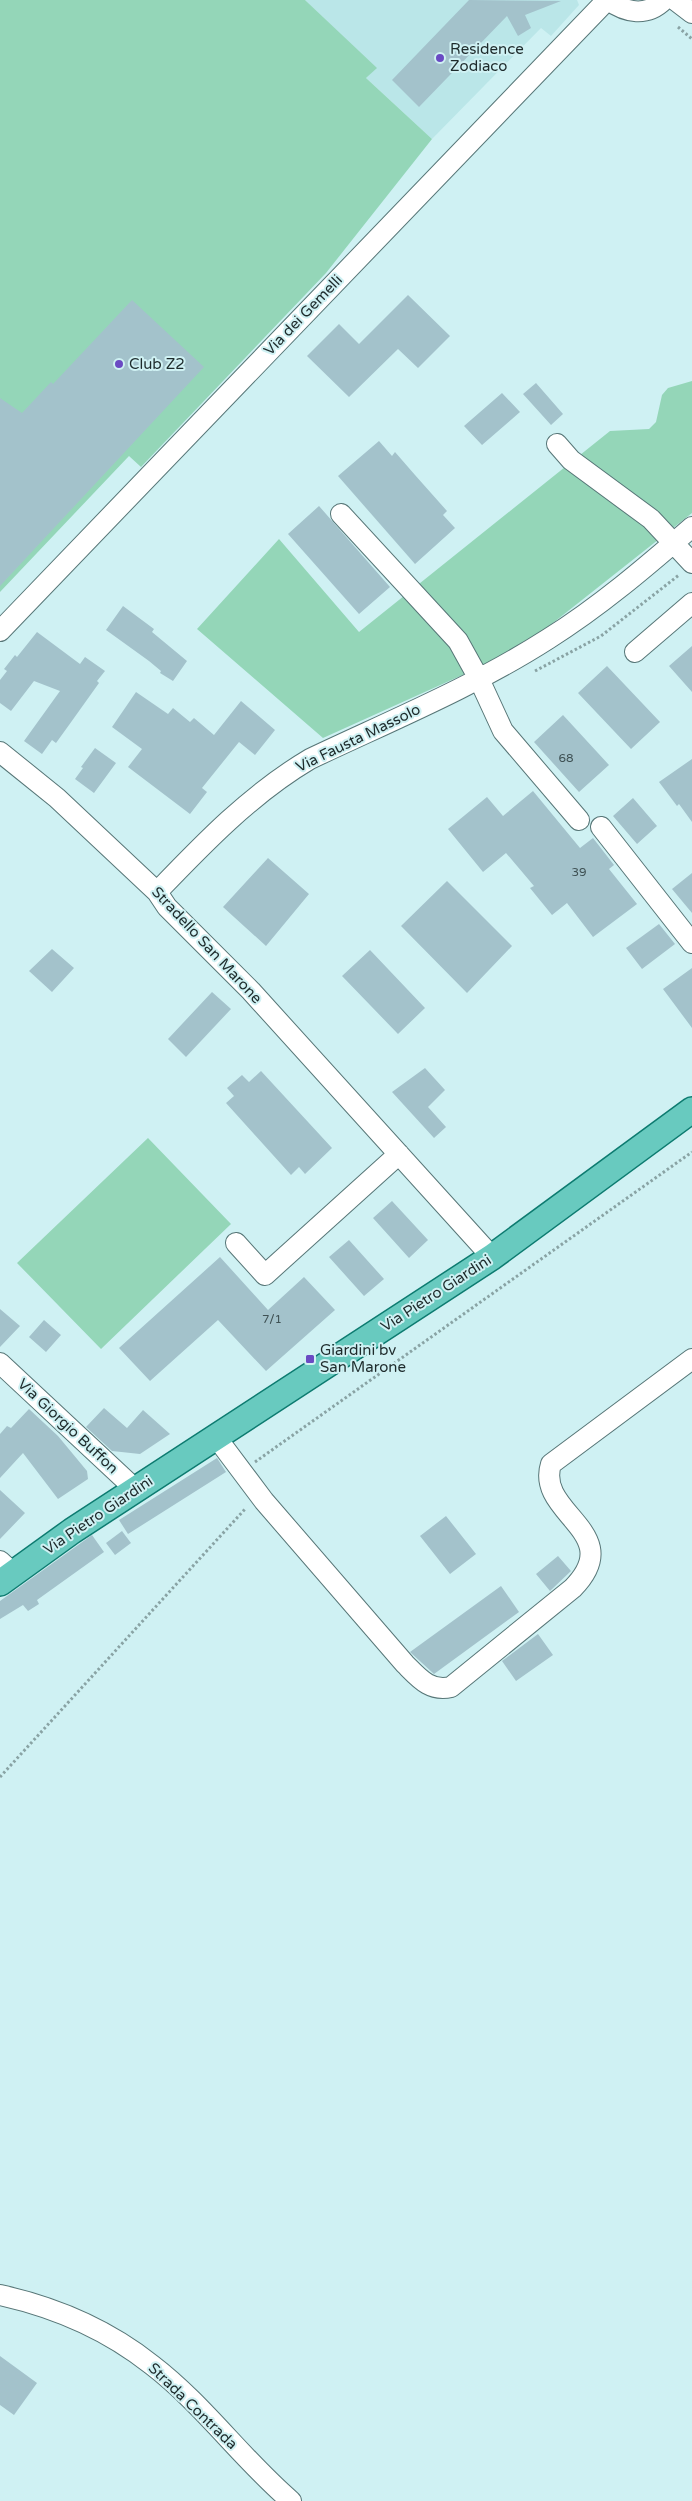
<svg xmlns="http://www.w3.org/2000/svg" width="692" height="2501" viewBox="0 0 692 2501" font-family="'Varela Round',sans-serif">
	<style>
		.built { fill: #bae6e8 }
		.green { fill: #94d6b8 }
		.building { fill: #a3c2cb }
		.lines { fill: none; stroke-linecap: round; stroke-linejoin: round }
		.minor-casing { stroke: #577677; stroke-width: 22 }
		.major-casing { stroke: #0d7b70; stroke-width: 28 }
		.path { stroke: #89a3a4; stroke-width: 3; stroke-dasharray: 2.5 2.5; stroke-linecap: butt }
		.minor { stroke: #fff; stroke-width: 20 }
		.major { stroke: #68cabf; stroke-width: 25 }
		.poi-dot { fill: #6a4ac3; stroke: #cff1f3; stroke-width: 2 }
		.labels { text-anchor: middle; stroke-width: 4; stroke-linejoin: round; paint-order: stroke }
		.number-label { font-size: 12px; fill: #3f5154 }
		.poi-label { font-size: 15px; fill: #1e2b2c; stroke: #cff1f3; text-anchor: start }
		.street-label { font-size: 15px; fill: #1e2b2c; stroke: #cff1f3 }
	</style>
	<rect width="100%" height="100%" fill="#cff1f3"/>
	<path class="built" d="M305,0H577L579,5L551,36L541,28L432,139L366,78L376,68Z"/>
	<path class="green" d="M0,0H305L377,68L366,78L432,139L326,273L141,467L129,456L0,592Z
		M692,381V513L520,649L323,738L197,629L279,539L359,632L610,431L649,429L656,422L662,395L668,388Z
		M148,1138L231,1224L101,1349L17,1263Z"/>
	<path class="building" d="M469,0L561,1L525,15L531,28L518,36L507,16L419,107L392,80Z
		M408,295L450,336L418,368L398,349L349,397L307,356L339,324L359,344Z
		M132,300L204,367L0,586V398L22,413L51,382L53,384Z
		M536,383L563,414L551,425L523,394Z
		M502,393L520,412L482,445L464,426Z
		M379,441L392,456L395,452L415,475L447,511L443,515L455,528L415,564L338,476Z
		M319,506L390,587L359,614L288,534Z
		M123,606L154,629L152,632L187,661L173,681L160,673L161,671L149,661L106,630Z
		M37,632L80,664L85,657L105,671L97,681L99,683L69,725L56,743L52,740L42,754L24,741L60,691L34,681L11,711L0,703V680L7,671L4,669L15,655L17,657Z
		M692,646V692L669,666Z
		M607,666L660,722L631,749L578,693Z
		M136,692L168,714L173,708L190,722L194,718L214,735L241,701L275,730L255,755L239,742L202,788L207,792L190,814L128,767L142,749L112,727Z
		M563,715L609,765L579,792L534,742Z
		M95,748L116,763L94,793L75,779L83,768L81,767Z
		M692,759V822L679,804L677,806L659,782Z
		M533,791L580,848L593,838L614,865L609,869L637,904L593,937L567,903L552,915L530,888L534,886L506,853L483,872L448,829L487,797L503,816Z
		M633,798L657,826L637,844L613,816Z
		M268,858L309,894L266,946L223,907Z
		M692,873V913L672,889Z
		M447,881L512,946L467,993L401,926Z
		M659,924L675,944L642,969L626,948Z
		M52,949L74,968L52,992L29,971Z
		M370,950L425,1008L398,1034L342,976Z
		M692,968V1028L663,989Z
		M212,992L231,1009L186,1057L168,1039Z
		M425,1068L445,1090L428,1107L446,1127L434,1138L392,1092Z
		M261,1071L332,1148L305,1174L299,1167L291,1175L226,1103L234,1096L227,1088L242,1075L249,1082Z
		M392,1201L428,1240L409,1258L373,1218Z
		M349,1240L384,1279L364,1296L329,1257Z
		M220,1257L268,1310L304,1277L335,1310L266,1371L218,1320L150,1381L119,1348Z
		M0,1309L20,1326L0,1347Z
		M44,1320L61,1335L46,1352L29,1337Z
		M104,1408L127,1428L143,1410L170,1434L140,1454L112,1451L86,1427Z
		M29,1409L58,1436L87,1471L88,1479L58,1499L23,1453L0,1478V1434L7,1426L11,1428Z
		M217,1458L226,1472L128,1534L119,1520Z
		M0,1490L25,1513L0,1539Z
		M446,1516L476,1554L450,1574L420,1536Z
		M122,1531L131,1543L115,1555L106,1543Z
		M92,1535L104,1552L37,1600L39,1604L28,1611L23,1605L0,1619V1601Z
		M558,1556L571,1571L550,1591L536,1574Z
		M501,1586L519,1612L434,1674L410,1652Z
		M538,1634L553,1655L516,1681L502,1661Z
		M0,2356L37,2383L14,2415L0,2405Z"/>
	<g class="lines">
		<defs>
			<path id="minor" d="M608,0C626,13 647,17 664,0
				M675,0L692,13
				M557,444L571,460L651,519L692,563
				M341,514L458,641L479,679L503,731L579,820
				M0,631L607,0
				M635,652L692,603
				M0,752L57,798L157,892L167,907L251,991L492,1257
				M601,827L692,943
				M157,892C204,843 251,794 310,759C390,721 473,687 548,639C599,607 646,567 692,527
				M236,1243L265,1275L399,1154
				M0,1363L135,1489
				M216,1437L264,1501L405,1664C419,1678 430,1692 451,1687L573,1588C628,1532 535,1514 551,1464L692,1359
				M0,1561L13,1573
				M0,2295C54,2307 108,2330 152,2365C203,2404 242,2459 291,2501"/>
			<path id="major" d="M0,1583L72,1531L492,1257L692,1110"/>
		</defs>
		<use href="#minor" class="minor-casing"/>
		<use href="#major" class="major-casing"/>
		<path class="path" d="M678,27L692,39
			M535,671L601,636L679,575
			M255,1462L692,1152
			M0,1777L246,1508"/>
		<use href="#minor" class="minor"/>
		<use href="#major" class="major"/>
	</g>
	<g class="poi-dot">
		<circle cx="440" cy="58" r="5"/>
		<circle cx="119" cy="364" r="5"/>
		<rect x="305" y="1354" width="10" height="10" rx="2.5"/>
	</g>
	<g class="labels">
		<g class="number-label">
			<text x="566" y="762">68</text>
			<text x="579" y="876">39</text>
			<text x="272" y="1323">7/1</text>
		</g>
		<g class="poi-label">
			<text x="450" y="54">Residence<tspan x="450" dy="17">Zodiaco</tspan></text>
			<text x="129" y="369">Club Z2</text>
			<text x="320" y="1355">Giardini bv<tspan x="320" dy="17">San Marone</tspan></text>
		</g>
		<g class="street-label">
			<text transform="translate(303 315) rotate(-46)" y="5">Via dei Gemelli</text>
			<text transform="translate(358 738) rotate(-26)" y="5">Via Fausta Massolo</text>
			<text transform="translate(207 945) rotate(47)" y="5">Stradello San Marone</text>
			<text transform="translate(436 1293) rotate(-33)" y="5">Via Pietro Giardini</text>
			<text transform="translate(68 1426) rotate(43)" y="5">Via Giorgio Buffon</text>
			<text transform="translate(98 1515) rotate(-34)" y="5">Via Pietro Giardini</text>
			<text transform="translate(193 2406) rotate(44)" y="5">Strada Contrada</text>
		</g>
	</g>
</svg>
